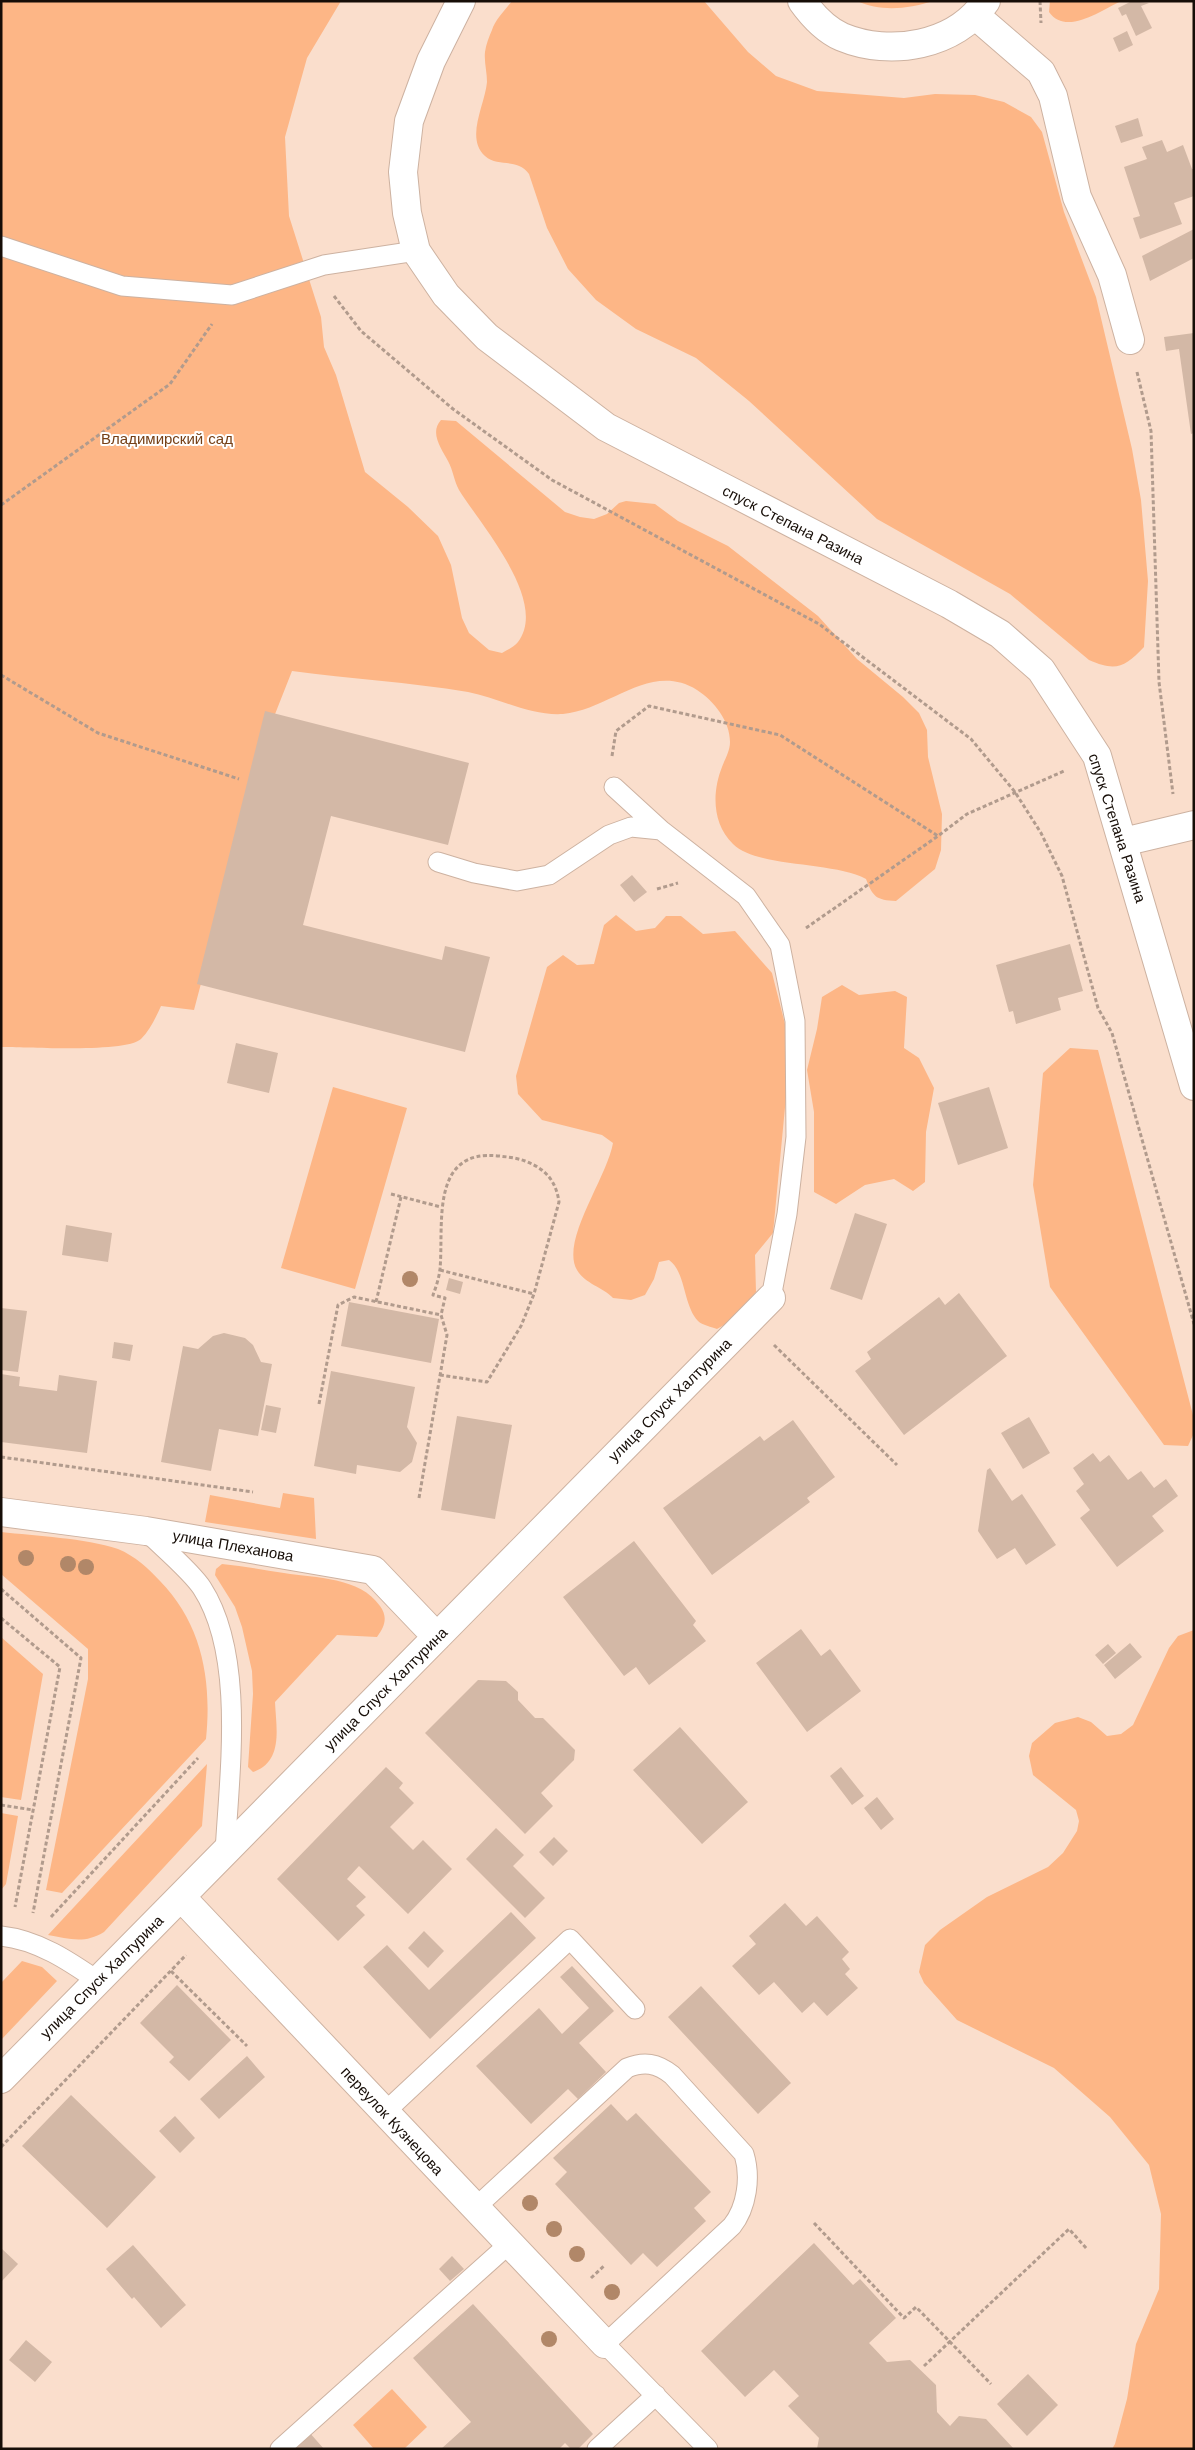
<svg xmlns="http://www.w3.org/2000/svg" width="1195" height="2450" viewBox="0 0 1195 2450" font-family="'Work Sans',sans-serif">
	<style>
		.green { fill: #fdb686 }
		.building { fill: #d3b8a6 }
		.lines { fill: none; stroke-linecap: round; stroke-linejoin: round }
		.lane-casing { stroke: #cdb2a1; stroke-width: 21 }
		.street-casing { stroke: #cdb2a1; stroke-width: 30 }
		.secondary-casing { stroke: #cdb2a1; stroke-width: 30 }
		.path { stroke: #b19b8d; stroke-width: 3; stroke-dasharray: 4 2.5; stroke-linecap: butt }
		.lane { stroke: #fff; stroke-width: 19 }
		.street { stroke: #fff; stroke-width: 28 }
		.secondary { stroke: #fff; stroke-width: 28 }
		.tree { fill: #b18768 }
		.labels { text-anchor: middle; stroke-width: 4; stroke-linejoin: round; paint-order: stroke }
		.park-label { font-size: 15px; fill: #764016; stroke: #fff }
		.street-label { font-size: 15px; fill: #160d07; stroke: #fff }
	</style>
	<rect width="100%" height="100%" fill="#fadecc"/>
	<path class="green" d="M1,1H341L307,58L285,137L289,216L321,317L324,347L336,375L365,472L408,507L438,536L451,565L462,618L469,633L489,650L502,653C507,650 514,647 518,642C549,601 480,524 459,490C454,481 453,470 448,461C442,449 429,433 441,420L456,421L565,512L580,517L594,519L607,514L619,503L626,501L655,504L678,521L728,546L818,616L857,659L903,697L919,713L927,730L928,757L942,814L941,850L935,869L896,901C876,900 873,897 866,879C832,861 757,868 733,844C712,824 712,792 722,767C725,759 730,751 730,742C730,721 714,701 697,690C650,661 610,710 563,714C530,716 499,698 468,692C409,682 350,679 292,671L266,737L194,1010L161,1006C156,1017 150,1030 141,1039C126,1053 26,1047 1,1047Z
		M512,1H704L748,52L776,76L817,91L904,98L935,94L975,95L1004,102L1031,117L1042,132L1064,212L1096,297L1132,449L1141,500L1148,581L1144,647C1125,667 1116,672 1089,660L1010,594L877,519L749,401L696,358L636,329L596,300L568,269L547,228L529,174C517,157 498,168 485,156C465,138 485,105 487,82C487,72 484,62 485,52C486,44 489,37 492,30C495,20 505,10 512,1Z
		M857,1H933C908,9 881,12 857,1Z
		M1050,1H1121C1100,11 1066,36 1049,12Z
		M616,915L636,931L655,928L666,916H681L703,934L735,931L772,973L786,1028V1097L773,1233L755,1255L756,1292L736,1318L717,1329C712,1327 702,1325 698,1321C683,1305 686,1272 669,1260L659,1262L654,1279L645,1295L631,1300L613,1298C603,1287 585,1284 577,1270C560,1241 607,1178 613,1143L602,1135L542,1120L518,1094L516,1076L547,967L563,955L577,965L594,964L604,925Z
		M842,985L859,995L895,991L907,997L904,1048L919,1058L934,1088L926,1132L925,1182L913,1191L894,1179L865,1185L836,1204L814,1192V1112L807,1070L817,1029L822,997Z
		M1070,1048L1098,1050L1194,1419V1433L1188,1446L1164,1445L1050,1287L1033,1185L1043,1073Z
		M333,1087L407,1108L355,1289L281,1268Z
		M283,1493L314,1498L316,1539L205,1522L210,1495L280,1508Z
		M1,1532C36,1536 85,1538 118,1549C135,1556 148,1568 160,1581C202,1624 212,1680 206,1739L62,1893L46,1890L88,1679V1649L1,1574Z
		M222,1564C243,1566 263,1570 284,1573C316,1578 360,1577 380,1606C388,1617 385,1626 377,1637L337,1635L275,1702C276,1727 284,1762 253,1772L248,1767L253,1694L252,1671L242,1627L235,1607L215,1575L216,1569Z
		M1194,1630V2449H1112L1115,2444L1127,2399L1136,2344L1159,2289L1161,2214L1149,2165L1110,2117L1054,2068L957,2020L924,1983L919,1972L925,1945L940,1930L987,1897L1048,1867L1063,1853L1077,1831L1079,1821L1076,1810L1033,1775L1029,1756L1032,1743L1055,1723L1078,1717L1091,1722L1107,1736L1121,1734L1133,1725L1169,1648L1178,1636Z
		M1,1637L43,1674L21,1800L1,1797Z
		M207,1764L202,1826L104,1932C85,1944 69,1939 48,1935Z
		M1,1813L18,1816L6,1884L1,1890Z
		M22,1961L42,1967L57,1981L1,2040V1983Z
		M392,2389L427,2427L404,2449H374L353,2425Z"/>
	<path class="building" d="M1132,1L1149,3L1141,6L1152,28L1136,36L1126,14L1122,16L1118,8Z
		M1127,31L1133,45L1119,52L1113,38Z
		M1138,118L1143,136L1121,143L1115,126Z
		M1162,140L1167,152L1183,145L1192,169H1194V196L1174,203L1182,224L1140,239L1133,218L1140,216L1124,167L1147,159L1142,147Z
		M1194,229V258L1150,281L1142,256Z
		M1194,333V433L1191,434L1179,349L1166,351L1164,337Z
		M265,711L469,763L448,845L331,816L303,925L442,960L445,946L490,957L465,1052L197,984Z
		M632,875L647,892L634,902L620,885Z
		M1070,944L1083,991L1058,998L1061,1010L1016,1024L1013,1011L1009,1012L996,965Z
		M236,1043L278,1053L269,1093L227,1083Z
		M989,1087L1008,1148L958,1165L938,1103Z
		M855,1213L887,1224L862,1300L830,1289Z
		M66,1225L112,1233L108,1262L62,1255Z
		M449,1278L463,1282L460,1294L446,1290Z
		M959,1293L1007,1356L904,1435L855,1371L871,1359L867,1352L939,1297L945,1305Z
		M349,1302L439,1319L431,1363L341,1346Z
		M1,1308L27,1311L18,1372L1,1370Z
		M224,1333L245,1338L253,1345L261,1362L272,1364L258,1436L219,1429L211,1471L161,1462L183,1346L198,1349L213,1336Z
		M114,1342L133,1345L130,1361L112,1358Z
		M331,1371L415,1387L407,1427L417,1443L412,1462L400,1472L357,1465L356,1474L314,1466Z
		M1,1374L20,1377L19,1386L57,1391L59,1375L97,1381L87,1453L1,1442Z
		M266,1405L281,1408L276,1433L261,1430Z
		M457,1416L512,1425L495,1519L441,1510Z
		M1029,1417L1050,1453L1023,1469L1001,1433Z
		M793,1420L835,1477L807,1498L810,1502L712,1575L663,1508L760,1436L764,1441Z
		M1093,1453L1100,1462L1109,1455L1128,1480L1141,1471L1154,1488L1166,1479L1178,1496L1152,1516L1164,1531L1117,1567L1080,1518L1090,1510L1076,1491L1084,1484L1073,1468Z
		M990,1468L1012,1501L1022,1494L1056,1545L1026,1565L1015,1548L997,1559L978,1531L987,1470Z
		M634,1541L696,1621L693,1625L706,1641L649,1685L636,1667L624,1676L563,1597Z
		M801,1629L821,1656L830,1649L861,1691L807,1732L756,1663Z
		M1130,1643L1142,1657L1115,1679L1104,1665Z
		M1108,1644L1116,1653L1103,1664L1095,1655Z
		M478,1680L506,1681L518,1692V1700L535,1718H543L575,1750L574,1760L541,1793L553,1806L525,1834L425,1733Z
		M680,1727L748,1802L702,1844L633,1770Z
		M386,1767L403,1783L399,1788L414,1803L390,1827L413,1850L423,1840L452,1869L408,1914L359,1866L347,1879L366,1897L356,1906L365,1915L338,1941L277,1879Z
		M841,1767L864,1796L852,1805L830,1776Z
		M877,1797L894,1819L881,1830L864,1808Z
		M496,1828L524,1855L513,1866L545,1898L525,1918L466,1859Z
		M554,1837L568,1851L553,1866L539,1852Z
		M785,1903L806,1926L817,1916L849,1952L842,1959L850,1969L845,1974L858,1988L827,2016L814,2002L802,2013L774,1982L759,1995L732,1966L756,1944L749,1936Z
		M511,1912L536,1938L430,2039L363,1967L387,1945L429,1990Z
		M424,1931L444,1951L428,1968L408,1948Z
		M572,1966L614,2011L579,2043L606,2072L578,2099L568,2089L531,2124L476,2066L539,2008L562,2034L589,2008L560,1977Z
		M177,1985L231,2040L189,2081L169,2062L174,2057L140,2023Z
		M701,1986L791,2083L758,2114L668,2017Z
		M247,2056L265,2077L219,2119L200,2099Z
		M71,2095L156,2177L107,2228L22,2146Z
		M611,2104L627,2121L636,2113L711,2192L694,2208L706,2221L657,2267L643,2253L631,2265L555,2184L567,2172L553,2158Z
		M175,2116L195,2138L180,2153L159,2131Z
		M814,2243L853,2285L860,2279L896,2318L869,2343L887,2362L910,2360L936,2385L937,2412L950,2426L959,2416L986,2419L1014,2449H817L819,2438L788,2406L799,2396L774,2370L745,2397L701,2351Z
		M133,2245L186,2305L161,2328L134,2297L132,2299L106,2269Z
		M1,2248L18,2264L1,2282Z
		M452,2256L464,2269L450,2281L439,2269Z
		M473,2304L593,2434L578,2449H571L565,2443L559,2449H441L471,2422L413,2358Z
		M26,2340L52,2362L35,2382L9,2360Z
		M1028,2374L1058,2405L1027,2436L997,2404Z
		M309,2432L324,2449H291Z"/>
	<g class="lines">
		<defs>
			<path id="lane" d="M1,246L122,286L232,295L324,265L416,251
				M614,787L661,830L746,896L780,945L795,1021L796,1137L787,1214L771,1298
				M438,862L474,873L517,881L549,875L609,835L631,827L661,830
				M146,1531C161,1546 192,1572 202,1588C246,1656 229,1775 225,1853
				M1,1936C38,1940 69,1961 98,1981
				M385,2112L570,1939L635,2009
				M475,2208L627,2068C644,2061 657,2063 672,2075L744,2154C751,2177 747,2207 732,2226L605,2344L708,2449
				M280,2449L509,2244
				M597,2449L656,2395"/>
			<path id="street" d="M976,16L1041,72L1053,96L1077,197L1112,275L1130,340
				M1123,842L1194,825
				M1,1512L146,1531L373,1570L437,1637
				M181,1897L605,2344
				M1,2079L771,1298"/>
			<path id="secondary" d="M461,1L431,61L409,121L403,172L407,213L416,251L446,295L487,337L606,427L949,604L1000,634L1041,670L1097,756L1194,1086
				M802,1C812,15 826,30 842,37C890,57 956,46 986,1"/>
		</defs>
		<use href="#lane" class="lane-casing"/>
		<use href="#street" class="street-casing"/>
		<use href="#secondary" class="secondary-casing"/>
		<path class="path" d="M1040,1L1041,23
			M334,296L361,331L453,409L552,480L819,624L971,739L1015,792L1041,833L1062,876L1098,1008L1112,1033L1194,1324
			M1137,372L1151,431L1159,682L1173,794
			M1,505L170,384L212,324
			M1,675L98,733L239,779
			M612,756L616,731L649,706L780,735L938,836
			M657,889L678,883
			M806,928L938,836L967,814L1064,771
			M391,1194L441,1207
			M440,1270L534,1294
			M376,1302L401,1197
			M774,1345L897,1465
			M319,1404L338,1305L354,1297L441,1315
			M1,1457L253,1492
			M419,1498L447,1335L441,1315L445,1298L433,1295C436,1287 439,1278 440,1269C444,1225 429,1148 499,1156C508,1157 517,1158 525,1161C546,1169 556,1181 559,1202L534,1294L521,1326L487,1382L440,1375
			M1,1589L81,1658L33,1913
			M1,1618L60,1667L15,1907
			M1,1805L33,1810
			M51,1917L198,1758
			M171,1971L247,2046
			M1,2147L186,1955
			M814,2223L904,2318L916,2307L991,2384
			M591,2278L605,2265
			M924,2366L1069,2229L1087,2249"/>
		<use href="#lane" class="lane"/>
		<use href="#street" class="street"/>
		<use href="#secondary" class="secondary"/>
	</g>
	<g class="tree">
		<circle cx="410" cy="1279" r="8"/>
		<circle cx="26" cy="1558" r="8"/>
		<circle cx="68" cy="1564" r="8"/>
		<circle cx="86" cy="1567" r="8"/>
		<circle cx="530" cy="2203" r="8"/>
		<circle cx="554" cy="2229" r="8"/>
		<circle cx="577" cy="2254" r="8"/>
		<circle cx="612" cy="2292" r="8"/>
		<circle cx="549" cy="2339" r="8"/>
	</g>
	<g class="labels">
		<g class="park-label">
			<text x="167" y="444">Владимирский сад</text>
		</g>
		<g class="street-label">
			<text transform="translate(793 525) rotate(27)" y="5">спуск Степана Разина</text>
			<text transform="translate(1117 828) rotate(72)" y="5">спуск Степана Разина</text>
			<text transform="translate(670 1400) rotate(-45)" y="5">улица Спуск Халтурина</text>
			<text transform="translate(233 1546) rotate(10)" y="5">улица Плеханова</text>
			<text transform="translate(386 1689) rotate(-45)" y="5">улица Спуск Халтурина</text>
			<text transform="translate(102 1977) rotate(-45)" y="5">улица Спуск Халтурина</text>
			<text transform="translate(392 2121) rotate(47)" y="5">переулок Кузнецова</text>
		</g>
	</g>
	<rect width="1195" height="2450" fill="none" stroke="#160d07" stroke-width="5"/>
</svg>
